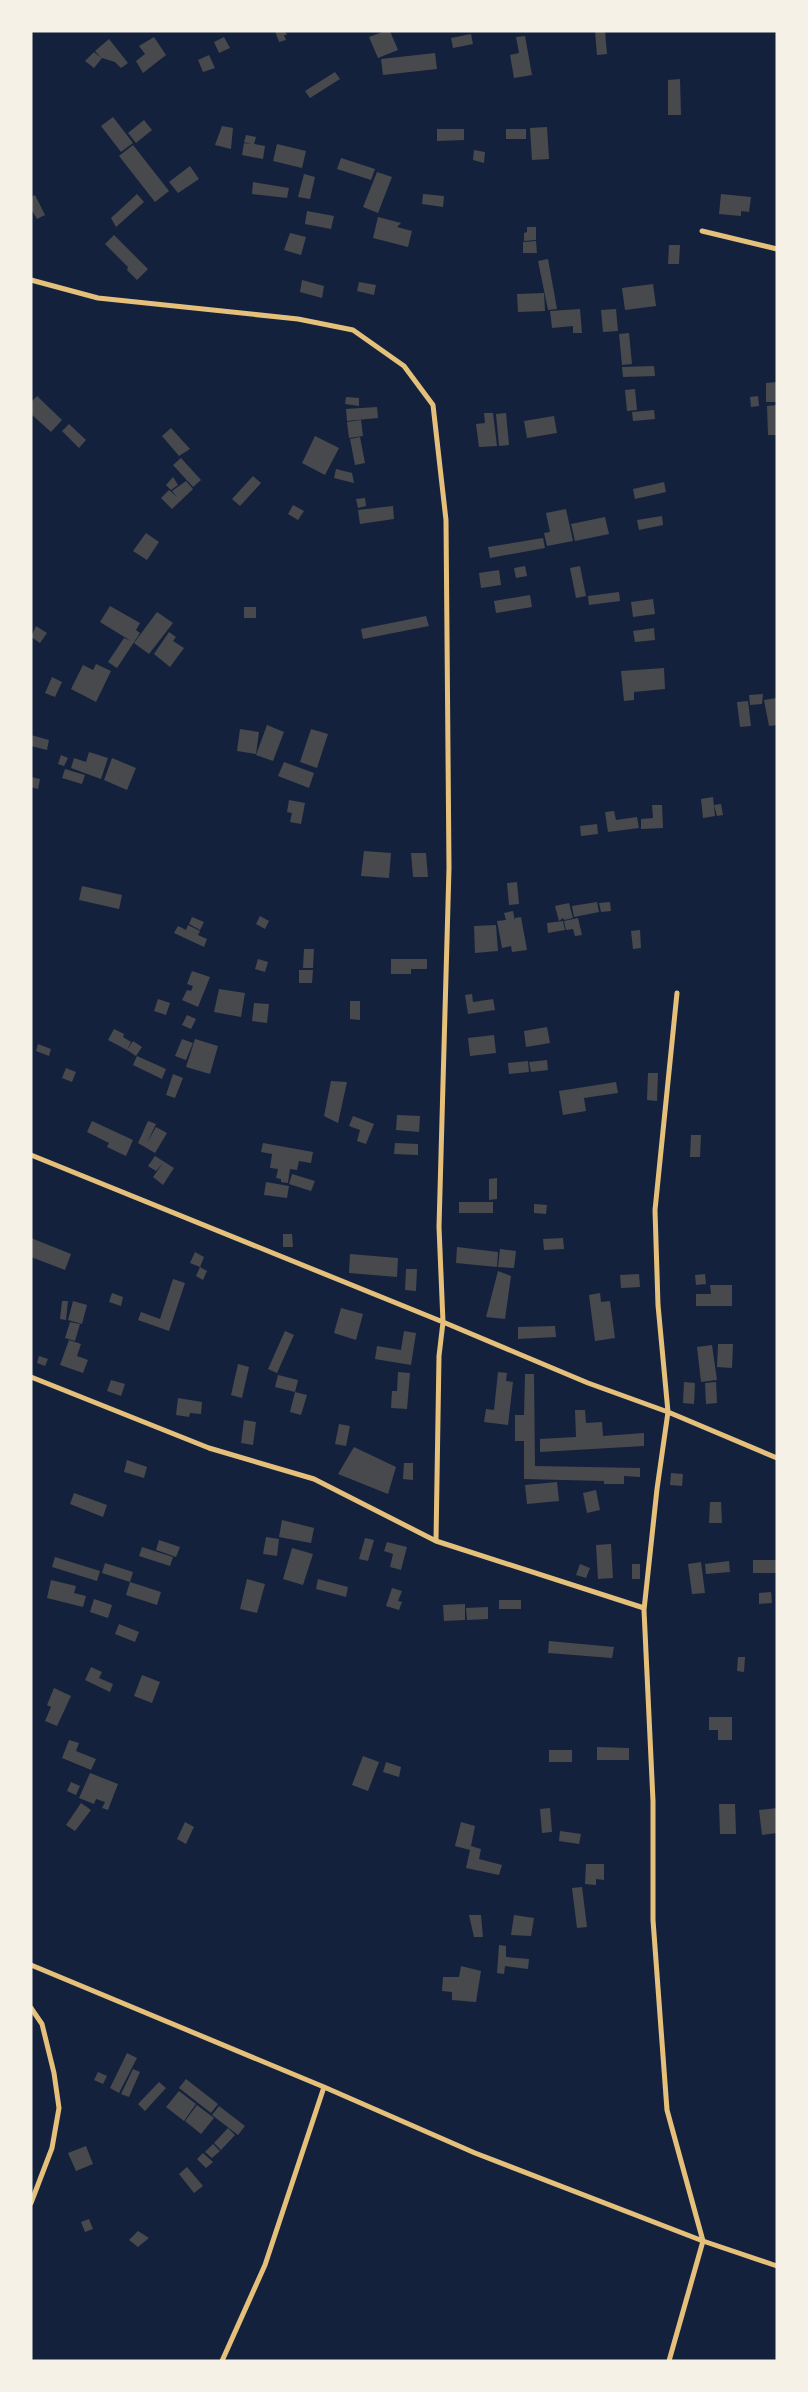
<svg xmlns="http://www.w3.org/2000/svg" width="808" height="2392" viewBox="0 0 808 2392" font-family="Roboto,sans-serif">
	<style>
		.building { fill: #48494c }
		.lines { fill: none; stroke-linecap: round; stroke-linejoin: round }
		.minor { stroke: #e5c07b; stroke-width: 5 }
	</style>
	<rect width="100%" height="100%" fill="#14213d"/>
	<path class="building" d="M275,31H285L287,35H284L286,40L279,42Z
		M385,31H390L398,50L378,58L369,37Z
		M595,31H605L607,54L597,55Z
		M471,34L473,44L453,48L451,38Z
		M525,36L532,75L514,78L510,55L519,53L516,37Z
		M154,37L166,55L143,73L136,61L145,54L139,46Z
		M224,37L230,48L219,53L214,42Z
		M109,39L128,63L121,68L115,62L102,58L94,68L85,61L94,52L101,58L95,51Z
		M435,53L437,69L383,75L381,59Z
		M209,55L215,68L203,72L198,60Z
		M335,72L340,79L310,98L305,91Z
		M680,79L681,115H668V80Z
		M113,117L133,143L121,152L101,126Z
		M144,120L152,130L136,143L128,133Z
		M222,126L233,128L231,149L215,145Z
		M547,127L549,159L532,160L530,128Z
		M437,129H464V140L437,141Z
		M506,129H526V139H506Z
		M246,135L256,137L254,144L265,146L263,159L242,155L244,143L251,144L244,142Z
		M277,144L306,151L302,168L273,161Z
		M133,145L169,191L155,202L119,156Z
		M474,150L485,152L484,163L473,160Z
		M341,158L375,169L371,180L337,169Z
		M190,166L199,179L178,193L169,182Z
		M377,172L392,177L378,213L363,207Z
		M304,174L315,177L310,199L298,197Z
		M253,182L289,188L287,198L252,194Z
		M137,194L144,202L116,227L111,218Z
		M423,194L444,196L443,207L422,204Z
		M721,194L751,197L749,212L741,211V216L719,214Z
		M35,195L45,215L37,219L31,209V197Z
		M307,211L334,216L331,229L305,224Z
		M378,217L401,223L397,227L412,231L408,247L373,238Z
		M527,227H536V240L524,241V233L527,232Z
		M290,233L306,237L301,255L284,250Z
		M114,235L148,269L137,280L127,270L128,267L105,244Z
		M536,241L537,253H523V242Z
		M669,245H680L679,264H668Z
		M548,259L557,309L548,310L538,261Z
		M302,280L324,286L322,298L300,292Z
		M359,282L376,285L374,295L357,291Z
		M653,284L656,306L625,310L622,288Z
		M544,293L545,311L518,312L517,294Z
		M580,309L582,333H573V326L552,328L550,311Z
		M616,309L618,331L603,332L601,310Z
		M629,333L632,364L622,365L619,334Z
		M654,366L655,376L623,377L622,367Z
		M777,382V402H766V383Z
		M635,389L637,410L627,411L625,390Z
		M37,396L62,420L51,432L31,414V402Z
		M758,396L759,406L751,407L750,397Z
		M346,397L359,398V406L345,404Z
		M777,405V435H768L767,406Z
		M377,407L378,418L347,421L346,409Z
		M654,410L655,419L633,421L632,412Z
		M484,413H493L497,446L479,447L476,424L485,423Z
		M506,413L509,445L499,446L496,414Z
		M554,416L557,433L527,438L524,421Z
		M361,420L363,436L349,438L347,422Z
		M69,424L86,440L79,448L62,431Z
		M171,428L190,449L179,456L162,436Z
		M315,436L339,448L325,475L302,463Z
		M360,437L365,463L355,465L350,439Z
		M181,458L201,480L193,487L173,465Z
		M336,469L352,473L354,483L334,478Z
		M253,476L261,483L240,506L232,499Z
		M173,477L178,485L171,490L166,485Z
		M186,481L193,489L172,509L161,498L169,490L177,497L172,491Z
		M664,482L666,492L635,499L633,489Z
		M365,498L366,506L358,508L356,499Z
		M293,505L304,511L298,520L288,514Z
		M393,506L394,519L360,524L358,510Z
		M566,509L573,541L547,546L544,533L550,532L546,513Z
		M662,516L663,525L639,530L637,520Z
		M605,517L609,534L575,541L571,524Z
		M146,533L159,542L147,560L133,551Z
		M543,538L545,548L490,558L488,547Z
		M525,566L527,576L516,578L514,568Z
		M580,566L586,596L576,598L570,568Z
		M499,570L501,585L481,588L479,573Z
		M619,592L620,601L589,605L588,596Z
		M530,595L532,607L496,613L494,601Z
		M653,599L655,614L633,617L631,602Z
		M110,606L140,623L136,630L140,633L117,668L108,662L124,638L131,641L100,622Z
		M244,607H256V618H244Z
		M157,612L173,623L149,654L134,643Z
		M426,616L429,626L363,639L361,629Z
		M36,626L47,633L40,643L31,637Z
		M654,628L655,640L635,642L633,631Z
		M169,632L176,637L173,641L184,648L170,667L154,654Z
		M96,664L111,671L96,702L71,689L83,665L93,670Z
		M664,668L665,689L634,692V700L624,701L621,671Z
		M52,677L62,682L55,697L45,693Z
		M763,694L762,704L750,705L749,695Z
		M777,698V725L769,726L764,700Z
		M748,701L751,726L740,727L737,702Z
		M267,725L284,732L273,761L256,755Z
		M240,729L259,732L256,754L237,751Z
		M311,729L328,734L317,768L300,762Z
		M31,735L49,740L47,750L31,746Z
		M89,752L108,758L101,779L71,768L74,758L86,762Z
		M61,755L68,758L64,766L58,764Z
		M112,758L136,768L127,790L104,780Z
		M284,762L314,773L309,788L278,776Z
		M65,769L85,775L82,784L62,778Z
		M31,777L40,779L38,789L31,787Z
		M713,797L715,816L703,818L701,799Z
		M289,800L305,803L301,824L290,822L292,813L287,812Z
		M721,804L723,815L717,816L714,805Z
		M652,805H662L663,828L641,829V819L653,818Z
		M614,811L616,820L637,817L639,828L608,832L605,812Z
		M597,824L598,834L581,836L580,826Z
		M364,851L391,853L389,878L361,876Z
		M411,853H426L428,877H413Z
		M517,882L519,904L509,905L507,883Z
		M82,886L122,895L119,909L79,900Z
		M597,902L599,912L574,917L572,906Z
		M610,902L611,911L601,912L599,903Z
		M569,903L573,918L564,920L563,918L559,921L555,906Z
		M513,911L515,921V918L521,917L527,950L512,952L511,946L502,948L497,921L506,920L504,913Z
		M260,916L269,921L265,929L256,924Z
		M192,917L204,922L200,930L189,924Z
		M578,918L582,935L575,936L573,929L566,930L564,921Z
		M563,921L565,930L548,933L547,923Z
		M188,925L200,931L198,935L207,939L204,947L174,933L178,926L186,930Z
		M496,925L498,951L475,953L474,926Z
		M640,930L641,948L633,949L631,931Z
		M304,949H314L313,968H303Z
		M258,959L268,962L265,972L255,969Z
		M391,959H427V969H411V974H391Z
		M299,970H313L312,983H299Z
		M192,971L210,977L198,1007L182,1000L187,990L191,991L193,986L187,984Z
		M219,989L245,993L241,1017L214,1012Z
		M472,994L473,1002L493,999L495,1010L468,1014L465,995Z
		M158,999L170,1003L166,1015L154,1011Z
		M350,1001H360V1020L350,1019Z
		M254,1003L269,1004L267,1023L252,1021Z
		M187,1015L196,1019L191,1029L182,1025Z
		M547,1027L550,1043L526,1047L524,1031Z
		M114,1029L124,1034L123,1037L131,1042L127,1050L108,1040Z
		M494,1035L496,1053L470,1056L468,1038Z
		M182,1039L193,1043L186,1060L175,1056Z
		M195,1039L218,1046L210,1074L186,1067Z
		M133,1041L142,1047L136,1056L127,1050Z
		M38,1044L51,1049L49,1056L36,1051Z
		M137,1056L166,1069L162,1079L133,1065Z
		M547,1060L548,1070L531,1072L529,1062Z
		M528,1061L529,1072L509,1074L508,1063Z
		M66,1068L76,1072L72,1082L62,1078Z
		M648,1073H658L657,1101L647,1100Z
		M173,1074L183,1078L175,1098L166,1095Z
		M331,1081L347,1082L338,1123L324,1116Z
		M616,1082L618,1093L584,1098L586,1111L563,1115L559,1091Z
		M397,1115L420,1116L419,1132L396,1130Z
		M353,1116L374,1124L366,1144L357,1141L360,1130L349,1126Z
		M92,1121L133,1140L126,1156L107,1147L109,1143L87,1132Z
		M148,1121L156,1124L147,1143L156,1127L167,1133L155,1153L138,1143Z
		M691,1135H701L700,1157H690Z
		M263,1143L313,1152L311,1163L299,1161L297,1170L290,1169L288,1183L281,1182V1179L276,1178L278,1169L270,1168L272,1154L261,1152Z
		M395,1143L418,1144V1155L394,1154Z
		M155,1156L174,1168L163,1185L153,1177L163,1163L156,1171L148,1166Z
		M292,1174L315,1181L311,1191L289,1184Z
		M497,1178V1199L489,1200V1179Z
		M266,1182L289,1186L287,1198L264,1195Z
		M459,1202H493V1213H459Z
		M534,1204L547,1205L546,1214L534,1213Z
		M283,1234H292L293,1247H283Z
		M31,1238L71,1254L65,1270L31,1257Z
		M563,1238L564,1249L544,1250L543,1239Z
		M457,1247L498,1252L497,1267L456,1263Z
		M500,1249L516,1251L514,1268L498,1267Z
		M195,1252L204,1257L200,1267L190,1263Z
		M350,1254L398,1258L397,1277L349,1273Z
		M200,1267L207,1271L203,1280L196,1276Z
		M406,1269H417L416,1291L405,1290Z
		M498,1271L511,1276L505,1319L486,1317Z
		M639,1274L640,1287L621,1288L620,1275Z
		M705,1274L706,1284L696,1285L695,1275Z
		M173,1279L185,1283L169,1331L138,1320L141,1312L160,1319Z
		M710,1285H732V1306H696V1294H711Z
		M112,1293L123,1297L121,1306L109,1302Z
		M600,1293L601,1302L610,1301L615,1338L595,1341L589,1295Z
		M62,1301H68L66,1320L60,1319Z
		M73,1301L87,1305L82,1324L68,1320Z
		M341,1308L363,1314L356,1340L334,1333Z
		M70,1322L80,1324L75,1341L65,1338Z
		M555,1326L556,1337L518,1339V1327Z
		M285,1331L294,1335L277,1373L268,1369Z
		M404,1331L416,1333L411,1365L375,1359L377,1346L401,1350Z
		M69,1340L81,1344L77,1356L88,1360L83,1373L60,1365Z
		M718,1344H733L732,1368L717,1367Z
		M712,1345L717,1380L701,1382L697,1347Z
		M39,1356L48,1359L45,1366L37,1363Z
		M238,1364L249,1367L242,1398L231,1395Z
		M398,1372L410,1373L407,1409L391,1408L392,1391H397Z
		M498,1372L507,1373L506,1381L513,1382L508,1425L484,1422L486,1409L494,1410Z
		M525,1374H534L535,1466L640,1468V1477L624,1476V1484H604V1481L524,1479V1441H515V1415H524Z
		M278,1375L298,1380L295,1392L275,1387Z
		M111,1380L125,1384L121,1396L107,1391Z
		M684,1382L695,1383L694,1404L683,1403Z
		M716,1382L717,1403L706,1404L705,1383Z
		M295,1392L307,1395L301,1415L290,1412Z
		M178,1398L202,1402L201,1414L190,1413L189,1417L176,1415Z
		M575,1410H585L586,1423L602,1422L603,1436L644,1433V1446L540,1452V1439L576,1437Z
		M244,1420L256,1422L253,1445L241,1443Z
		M339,1424L350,1426L346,1446L335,1444Z
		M354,1447L396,1467L388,1494L338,1474Z
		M127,1460L147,1467L144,1478L124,1472Z
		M404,1463H413V1480L403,1479Z
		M671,1473L683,1474L682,1486L670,1485Z
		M557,1482L559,1501L527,1504L525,1485Z
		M596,1490L600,1510L587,1513L583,1493Z
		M74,1493L107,1505L103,1517L70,1504Z
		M710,1502H721L722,1523H709Z
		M282,1520L314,1528L311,1543L279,1537Z
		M266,1537L279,1539L277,1556L263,1554Z
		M365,1538L374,1540L368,1561L359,1559Z
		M159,1540L180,1547L176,1557L156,1550Z
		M387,1542L407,1547L401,1570L390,1567L393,1554L384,1551Z
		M611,1544L613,1578L598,1579L596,1545Z
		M142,1547L173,1557L170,1566L139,1556Z
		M292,1548L313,1554L303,1585L283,1579Z
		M55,1557L100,1571L97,1581L52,1567Z
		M753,1560H776V1573H753Z
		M729,1561L730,1572L706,1574L705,1564Z
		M701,1562L705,1593L692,1594L688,1564Z
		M105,1563L133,1572L130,1582L102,1573Z
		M580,1564L590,1568L586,1578L576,1575Z
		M632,1564H640V1579H632Z
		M247,1579L265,1584L257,1613L240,1609Z
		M318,1579L348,1587L346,1597L316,1589Z
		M51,1580L76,1586L74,1593L86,1596L83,1607L47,1598Z
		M130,1582L161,1592L157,1605L126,1595Z
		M392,1588L402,1591L398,1601L402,1602L399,1610L386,1606Z
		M771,1592L772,1603L759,1604V1593Z
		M94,1599L112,1605L108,1618L90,1612Z
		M499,1600H521V1609H499Z
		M465,1604V1620L444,1621L443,1605Z
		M488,1607V1619L467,1620L466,1608Z
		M119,1624L139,1632L135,1642L115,1634Z
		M549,1641L614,1647L612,1658L548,1653Z
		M738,1657H745L744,1672L737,1671Z
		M91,1667L102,1672L99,1678L113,1684L110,1692L85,1680Z
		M142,1675L160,1682L152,1703L134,1696Z
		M54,1688L71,1696L57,1726L45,1721L51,1707L47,1705Z
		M709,1717H732V1740H718V1730H709Z
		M69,1740L79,1743L76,1751L96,1759L91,1770L62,1758Z
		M597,1747L629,1748V1760H597Z
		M549,1750H572V1762H549Z
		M363,1756L379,1762L368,1791L352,1785Z
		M386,1762L401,1767L399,1777L383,1772Z
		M90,1773L118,1784L108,1810L102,1808L105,1802L96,1799L94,1804L79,1798Z
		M71,1782L80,1786L76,1795L67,1791Z
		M81,1803L91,1810L75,1831L66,1825Z
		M719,1804H735L736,1834H720Z
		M550,1808L552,1832L542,1833L540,1809Z
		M777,1808V1833L762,1835L759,1810Z
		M185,1822L194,1827L186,1844L177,1839Z
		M461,1822L475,1826L471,1846L481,1849L479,1859L502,1865L499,1875L466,1868L470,1850L455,1846Z
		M560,1831L581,1834L579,1844L559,1841Z
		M586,1864H604V1880L596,1879V1885L585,1884Z
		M582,1887L587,1927L577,1928L572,1888Z
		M469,1915H481L483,1937H474Z
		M514,1915L534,1918L531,1936L511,1935Z
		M499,1945L506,1946V1957L529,1959L528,1969L505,1966L504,1974L497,1973Z
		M461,1966L481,1971L476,2002L452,2000V1992L442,1991L443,1977H459Z
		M127,2053L137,2058L119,2093L110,2088Z
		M133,2069L140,2072L129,2097L121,2094Z
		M98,2072L107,2076L103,2084L94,2080Z
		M186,2079L218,2104L211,2113L179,2088Z
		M159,2082L166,2088L145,2111L138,2104Z
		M179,2091L196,2104L184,2121L166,2107Z
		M197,2105L214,2118L201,2134L185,2121Z
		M219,2106L245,2126L238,2135L212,2115Z
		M228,2128L235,2135L221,2150L214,2143Z
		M213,2144L220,2151L212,2158L205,2152Z
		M86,2146L93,2164L76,2171L68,2153Z
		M203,2153L213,2162L206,2168L197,2159Z
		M187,2167L203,2186L194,2193L179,2174Z
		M89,2219L93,2229L85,2232L81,2222Z
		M138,2231L149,2238L138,2247L129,2240Z"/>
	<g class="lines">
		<path class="minor" d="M702,231L777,249
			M31,280L98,298L298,319L353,330L404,366L433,405L446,520L449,868L439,1227L443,1322L439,1356L436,1541
			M31,1155L443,1322L588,1383L668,1412L777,1458
			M31,1377L209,1448L314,1479L436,1541L644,1608
			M31,1965L324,2087L475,2153L703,2241L777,2266
			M31,2008L42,2024L54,2073L59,2108L52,2148L31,2203
			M222,2361L265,2265L324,2087
			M669,2361L703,2241L667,2110L653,1920V1801L644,1610L657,1489L668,1412L658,1305L655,1210L677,993"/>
	</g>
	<rect width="808" height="2392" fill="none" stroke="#f6f1e7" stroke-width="65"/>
</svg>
